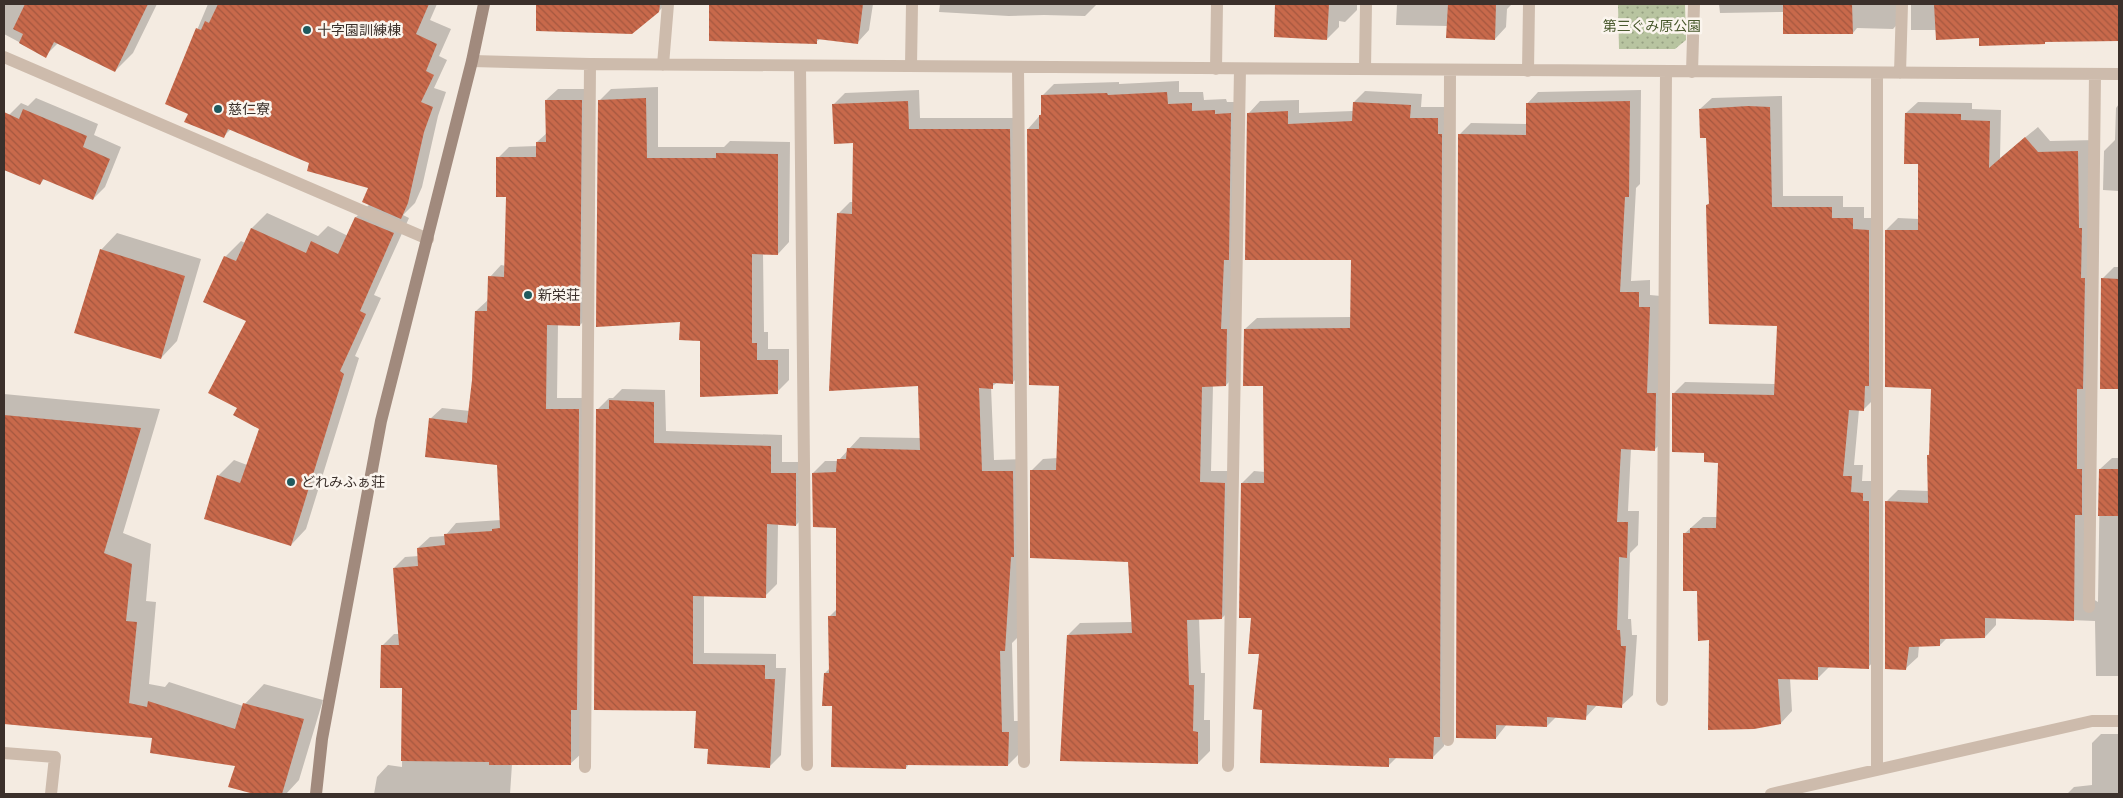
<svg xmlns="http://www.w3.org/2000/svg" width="2123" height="798" viewBox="0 0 2123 798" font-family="'PT Sans','Noto Sans JP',sans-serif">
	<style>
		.park { fill: url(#park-dots) }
		.shadow { fill: #0003 }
		.building { fill: url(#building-back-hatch) }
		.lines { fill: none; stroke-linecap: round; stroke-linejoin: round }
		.street { stroke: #cdbbac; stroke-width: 12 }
		.secondary { stroke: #a18a7d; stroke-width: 12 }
		.poi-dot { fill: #1f5a5e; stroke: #fbf5ee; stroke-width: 2 }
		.labels { text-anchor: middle; stroke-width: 5; stroke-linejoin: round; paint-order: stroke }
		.park-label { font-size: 14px; fill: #4a5a2e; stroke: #fbf5ee }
		.poi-label { font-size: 14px; fill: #3b302b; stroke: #fbf5ee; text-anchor: start }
	</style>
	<defs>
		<pattern id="park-dots" width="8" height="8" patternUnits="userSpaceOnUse" patternTransform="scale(1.25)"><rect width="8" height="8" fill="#b8c4a0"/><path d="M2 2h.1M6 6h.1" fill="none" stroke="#97a083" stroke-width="1.8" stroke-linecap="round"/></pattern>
		<pattern id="building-back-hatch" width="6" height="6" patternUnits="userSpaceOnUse" patternTransform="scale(1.25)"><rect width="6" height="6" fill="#c8694b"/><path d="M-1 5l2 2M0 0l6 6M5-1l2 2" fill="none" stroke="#a4573f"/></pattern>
	</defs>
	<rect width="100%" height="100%" fill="#f4ebe1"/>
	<path class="park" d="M1618,4H1685L1686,40L1675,49H1619Z"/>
	<path class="shadow" d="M4,4H157L133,53L115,71L58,43L45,56L4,34Z
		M208,4H437L430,20L451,29L439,56L447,60L434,88L446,92L438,116L422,187L415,203L403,215L409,218L374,295L381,298L355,356L359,358L306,529L291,545L218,476L234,460L247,465L260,428L238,407L248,321L225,257L241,241L245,243L252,228L267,213L318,236L328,226L348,236L356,217L370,204V187L231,129L223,137L190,113L166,104Z
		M590,4H666L658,12L588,31Z
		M711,4H873L869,30L858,42L821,38L816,42L710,40Z
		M940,4H1097L1085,16L1044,15L1009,16L939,12Z
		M1277,4H1357V10L1345,22L1339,21V27L1327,39L1275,36Z
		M1397,4H1512L1507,9L1506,27L1495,39L1448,26L1396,25Z
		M1719,4H1905L1904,17L1893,29L1857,28L1853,33L1784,12L1720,13Z
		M1911,4H2119V40L2047,41L2044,43L1980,37L1937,30H1911Z
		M1179,81V92H1203L1204,100L1226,99L1227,102H1242L1238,373L1226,385L1213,386L1211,471H1236L1234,606L1222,618H1199L1201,673H1205L1204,720H1210V751L1198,763L1068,635L1080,623L1132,622L1129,561L1031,471L1043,459L1058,458L1060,385L1028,129L1042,113V96L1054,84L1119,82V84Z
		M658,87V147H724L730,141L790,142L789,242L778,254L763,253L764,332H768V349H789V380L777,392L701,340L681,321L599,101L611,89Z
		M558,89H592L591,314L580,325L558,324L557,398H590L582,753L570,764H512L510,794H374L377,777L388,765L402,767L403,687L382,646L394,634H400L394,568L405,557L419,556L418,548L430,537L445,536L456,523L501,520L498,464L430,419L442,408L470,411L473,380L476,311L488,300L490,277L501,265L506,266L507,195L498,158L509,147L537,146V142L547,133L546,100Z
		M919,90L920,118H1022L1024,371L1012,383L998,382L991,387L994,460L1025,459L1017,638L1012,643L1014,721H1020V753L1008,765L909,764L906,768L833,705L825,673L830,668L829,617L837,609V527L813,473L825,461H838L860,437L921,438L919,385L838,214L850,202H854L855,142L833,105L845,93Z
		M1641,90L1640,184L1636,188L1631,281L1650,280V295L1661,296L1667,438L1655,449L1631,448L1628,511H1639L1638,545L1630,553L1628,619H1631L1632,635H1637L1633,695L1621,706L1597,705L1585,718L1556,717L1547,726L1507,724L1496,738L1459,135L1471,123L1527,124V104L1538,92Z
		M1365,91L1422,94L1421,107H1449L1444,746L1433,757H1397L1388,766L1263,709L1260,653L1252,617L1242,483L1254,471L1265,472L1264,384L1245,329L1257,318L1352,317V259L1249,113L1260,101L1299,100V113L1353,111L1354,102Z
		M1782,96L1783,196H1843V207H1864V218H1880L1875,398L1863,410H1859L1854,465H1863L1862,481H1874L1880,656L1868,667L1830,666L1817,679L1790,678L1792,711L1781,723L1710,639L1684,534L1703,517H1718L1719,462L1706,452L1673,394L1685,382L1775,384L1778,325L1707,205L1710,202L1707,137L1700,109L1712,98Z
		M36,98L98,124L94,135L121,147L105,187L93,199L45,178L40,184L4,169V129L9,115L21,103L28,106Z
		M1918,102L1972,103V109L2001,110L2000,158L2038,127L2050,141L2097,140L2093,599L2098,602L2100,469L2112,458H2119V676H2096L2095,621L1996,617V625L1985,637L1947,638L1940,645H1919L1918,657L1906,668L1886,502L1898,490L1929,491L1928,455L1931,453L1933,388L1886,230L1898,218L1919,219V163L1906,113Z
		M2119,104V191L2103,190L2104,151L2115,140L2116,108Z
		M117,233L201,259L177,341L161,358L101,250Z
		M2114,267H2119V388H2101L2102,279Z
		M622,389L665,390L666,431L782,435V462H807L808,513L796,525L778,524L777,584L765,596L704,595V653L776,654V668H786L781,755L769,767L710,748L597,410L609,398H613Z
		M4,394L160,409L123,533L151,544L146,601L156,602L149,684L165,687L169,682L243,706L264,684L323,700L299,780L286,794H258L230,786L236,765L153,737L4,723Z
		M2101,734H2119V794H2067L2074,787L2092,785V743Z"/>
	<path class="building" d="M25,4H148L115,72L54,42L46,58L19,43L23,34L13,29Z
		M218,4H429L416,34L437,44L426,71L434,75L421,102L433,107L424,132L408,203L401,219L362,202L368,188L307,171L309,163L228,129L224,138L184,122L188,114L165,104L196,28L201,30L205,21L209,23Z
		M536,4H660L659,12L632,34L536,31Z
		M709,4H863L858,44L817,39V44L709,41Z
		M1275,4H1329L1327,40L1274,37Z
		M1448,4H1496L1495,40L1446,38Z
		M1783,4H1852L1853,34H1783Z
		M1934,4H2119V41L2045,42V44L1979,46V38L1936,40Z
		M1167,92L1168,104L1192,103V111L1215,110V114L1231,113L1229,260H1224L1221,329H1227L1226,386L1202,387L1200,482L1225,483L1222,619L1187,620L1189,685H1194L1193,731L1198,732V764L1060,761L1067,635L1132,633L1128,562L1030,558V470H1056L1059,386L1029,385L1027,129H1039V115H1041V95L1107,93L1108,95Z
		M646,98L647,158H716V153L778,154V255L752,254V343H757V360H778V394L700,397V341L679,340L680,322L596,327L598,100Z
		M545,100H582L580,326L547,325L546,409H579L577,710H571V765H489V762L401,761L402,688H380L381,645H399L393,568L418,566L417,548L445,545L444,534L492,531V529L500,528L497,465L425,457L429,418L467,423L472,380L475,311H487L488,276L504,277L506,197H496V157H536V142H546Z
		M908,101L909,129H1010L1013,384L993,383V389L979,388L982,471H1013L1014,557H1011L1005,651H1000L1002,732H1009L1008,766L906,765V769L831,767L832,706H822L824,673H829L828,616H836V528L813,527L812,473L836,472L837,459H846L847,448L920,450L918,386L829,391L837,213L852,214L853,143L834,144L832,104Z
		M1630,101L1629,197H1625L1620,292H1639V307H1650L1647,393H1656L1655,451L1621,449L1617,522H1628L1627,558L1619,557L1617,630H1620L1621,646H1626L1622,708L1587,705L1586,720L1547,717V727L1496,725V739L1456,738L1458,134L1526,135V103Z
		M1353,102L1411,105L1410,118H1438V134H1442L1440,737H1434L1433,759L1389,758V767L1260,763L1262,710L1253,709L1259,654H1248L1251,618H1239L1241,483H1264L1263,386H1243L1244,329L1350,328L1351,260H1245L1247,113L1288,111V124L1352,121Z
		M1748,106L1770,107L1772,207H1832V218H1853V229L1869,230V386H1865L1864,411L1849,410L1843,476H1852L1851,492L1863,493V501H1869V669L1818,667V680L1778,679L1781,724L1754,729L1708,730L1709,640L1698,641L1697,591H1683V533H1690V528H1716L1718,463L1704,462V453L1672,452V393L1774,395L1777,326L1709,324L1706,205L1709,204L1706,138H1700L1699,109Z
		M23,109L87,136L83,147L110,159L93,200L43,179L40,185L4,170V112L19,119Z
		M1905,113L1961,114V120L1990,121L1989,168L2025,137L2038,152L2078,151L2079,228H2082L2081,278H2085L2083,389H2077V469H2082V515H2075L2074,621L1985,618V638L1940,639V646L1909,647L1906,670L1885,669V501L1928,503L1927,455H1929L1931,389L1885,387V230H1918V164H1904Z
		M355,217L394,233L360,311L366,314L340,371L344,374L291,546L204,519L217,475L240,483L259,429L233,415L237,408L208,393L246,321L203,302L224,256L236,261L251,228L306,253L311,241L338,254Z
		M100,249L185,276L161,359L74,333Z
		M2101,278L2119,279V389H2100Z
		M609,400L654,402V443L771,446V473H796V526L767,524L766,598L693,596V664L765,665V679H775L770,768L707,764L708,749L694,748L696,711L594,710L596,409H609Z
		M4,415L141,428L104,553L132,564L126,621L137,622L129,703L147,707L148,701L235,729L243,703L304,719L282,794H254L228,787L235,766L150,753L152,738L4,724Z
		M2099,469H2119V516H2098Z"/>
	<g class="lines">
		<path class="street" d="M4,57L428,239
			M472,61L590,64L2119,74
			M663,65L668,4
			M800,66L807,765
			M911,66L912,4
			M1018,67L1024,762
			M1216,69L1217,4
			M1365,69L1366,4
			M1528,71L1529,4
			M1692,72L1694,4
			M1900,73L1902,4
			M2089,607L2095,74
			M1662,700L1666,72
			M1448,740L1450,71
			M4,753L55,757L51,794
			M1228,766L1240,69
			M585,767L590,64
			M1877,770V74
			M1771,794L2092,721H2119"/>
		<path class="secondary" d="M316,794L322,739L381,421L472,61L484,4"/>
	</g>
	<g class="poi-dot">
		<circle cx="307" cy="30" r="5"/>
		<circle cx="218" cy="109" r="5"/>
		<circle cx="528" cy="295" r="5"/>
		<circle cx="291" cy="482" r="5"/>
	</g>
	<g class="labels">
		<g class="park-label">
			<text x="1652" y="31">第三ぐみ原公園</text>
		</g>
		<g class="poi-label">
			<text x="317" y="35">十字園訓練棟</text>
			<text x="228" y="114">慈仁寮</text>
			<text x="538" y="300">新栄荘</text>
			<text x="301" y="487">どれみふぁ荘</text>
		</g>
	</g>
	<rect width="2123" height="798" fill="none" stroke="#3b302b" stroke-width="10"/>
</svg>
